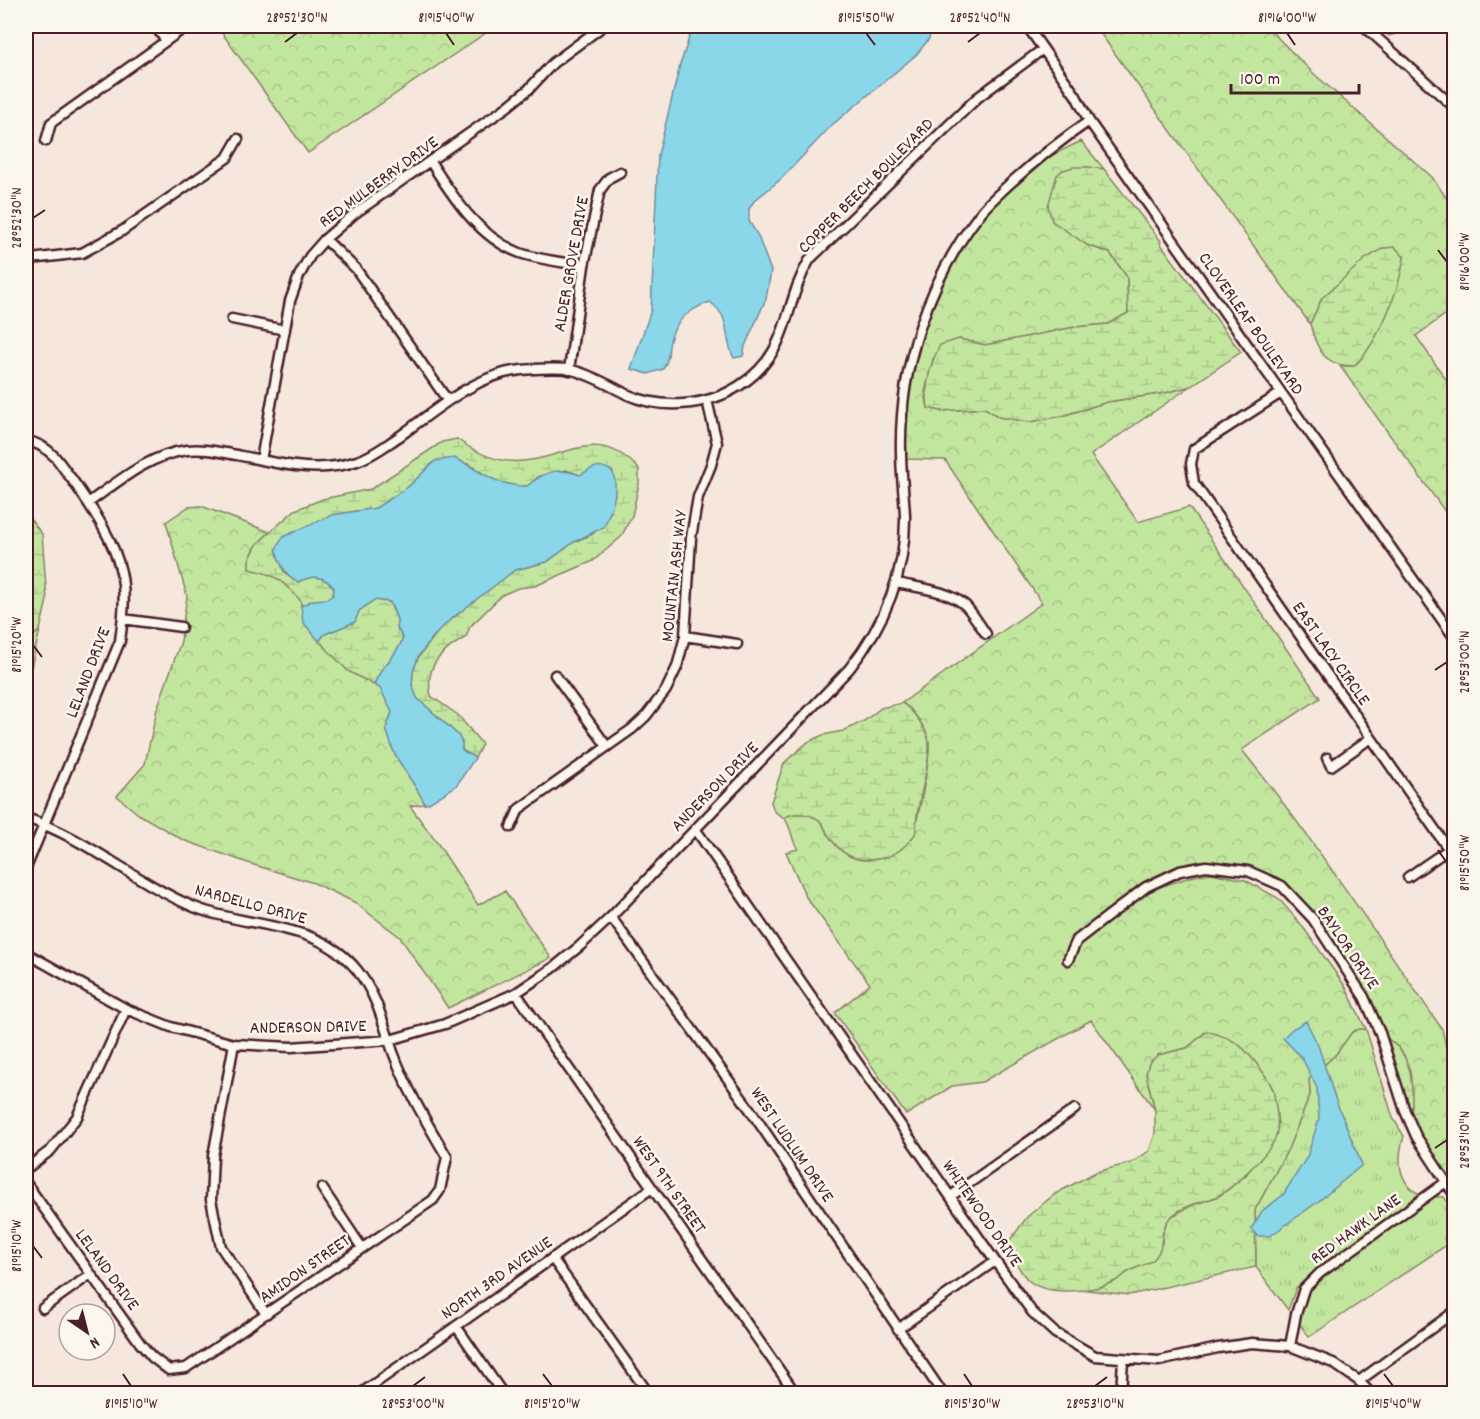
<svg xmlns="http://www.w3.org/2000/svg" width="1480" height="1419" viewBox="0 0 1480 1419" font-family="Dekko,sans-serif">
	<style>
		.grass { fill: url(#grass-tufts); stroke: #868265; stroke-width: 1.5 }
		.forest { fill: url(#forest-crowns); stroke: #868265; stroke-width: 1.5 }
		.wetland { fill: url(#wetland-marsh); stroke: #868265; stroke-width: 1.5 }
		.water { fill: #8ad7e9; stroke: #708d9d; stroke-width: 1.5 }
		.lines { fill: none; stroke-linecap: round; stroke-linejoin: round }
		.street-casing { stroke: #4a1f2b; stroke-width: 13 }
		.street { stroke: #fbf7ec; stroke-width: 8 }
		.ticks { fill: none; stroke: #4a1f2b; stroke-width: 2 }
		.labels { text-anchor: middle; stroke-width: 5; stroke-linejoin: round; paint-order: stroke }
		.street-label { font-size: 18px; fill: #4a1f2b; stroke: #fbf7ec }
		.neatline { fill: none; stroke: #4a1f2b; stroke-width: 2 }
		.ticks-label { font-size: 15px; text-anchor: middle; fill: #4a1f2b }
	</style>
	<defs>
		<pattern id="grass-tufts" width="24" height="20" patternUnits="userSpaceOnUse" patternTransform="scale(1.5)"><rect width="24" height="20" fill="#c3e69f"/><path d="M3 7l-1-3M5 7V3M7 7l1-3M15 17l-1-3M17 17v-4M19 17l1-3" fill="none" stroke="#a9c589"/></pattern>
		<pattern id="forest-crowns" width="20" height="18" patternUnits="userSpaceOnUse" patternTransform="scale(1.5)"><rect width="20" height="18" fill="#c3e69f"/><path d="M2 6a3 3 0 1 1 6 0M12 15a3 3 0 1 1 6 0" fill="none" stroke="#a9c589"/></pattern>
		<pattern id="wetland-marsh" width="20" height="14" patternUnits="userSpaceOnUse" patternTransform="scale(1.5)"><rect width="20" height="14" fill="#c3e69f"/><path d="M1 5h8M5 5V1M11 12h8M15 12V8" fill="none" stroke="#a9c589"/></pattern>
	</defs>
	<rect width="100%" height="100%" fill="#f6e7dc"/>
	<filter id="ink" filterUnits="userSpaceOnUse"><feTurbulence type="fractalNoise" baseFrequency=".0167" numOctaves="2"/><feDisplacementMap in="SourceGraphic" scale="12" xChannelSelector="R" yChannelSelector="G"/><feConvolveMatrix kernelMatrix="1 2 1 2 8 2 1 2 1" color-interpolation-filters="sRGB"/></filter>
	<g filter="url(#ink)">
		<path class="grass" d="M1359,1029H1366L1393,1118L1404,1136C1397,1159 1397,1183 1421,1195L1317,1269L1296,1288L1288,1310L1256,1267L1255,1210L1288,1149L1310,1095L1309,1079L1336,1054L1352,1032Z
			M1385,1036C1415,1056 1417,1093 1408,1125L1401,1116L1384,1054Z
			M1434,1197H1444L1454,1212V1240L1309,1337L1296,1319L1303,1294L1323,1277Z"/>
		<path class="forest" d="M217,26H496L308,153Z
			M1095,26H1266L1313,73L1432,177L1454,209V308L1416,336L1454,391V524L1340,366H1354C1379,342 1399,290 1404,256L1322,298L1310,324Z
			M1081,141L1104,169L1087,167L1048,206L1052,220L1087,245L1110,253L1127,277L1128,313L1108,324L1075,327L985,345L959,339L933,359L925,392L928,408L941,411L985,408L999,417L1030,422L1062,416L1107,402L1165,393L1191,386L1091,455L1138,522L1189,507L1320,698L1242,750C1314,840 1377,935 1442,1029L1446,1047L1454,1059V1194L1408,1125L1412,1107V1089L1410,1071L1404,1055L1399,1048L1385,1036L1352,981L1307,918L1283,891L1248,872L1186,868L1142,883L1074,936L1062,962L1070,966L1080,943L1148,891L1190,877L1211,873L1245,880L1278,898L1300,923L1345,986L1366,1029H1359L1352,1032L1336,1054L1309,1079L1310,1095L1288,1149L1255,1210L1256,1267L1129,1295L1087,1290L1114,1282L1128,1272L1152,1260L1162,1243L1163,1230L1169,1218L1190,1206L1219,1196L1246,1175L1278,1124L1273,1089L1255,1062L1207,1031L1187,1048L1158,1055L1146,1074L1155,1110L1091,1020L982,1082L952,1086L906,1115L835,1013L870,984L806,897L786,852L798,849C790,838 793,829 784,818C794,811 814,813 822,823C824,825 824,828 826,831C838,851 853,865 877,858C883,856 890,855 895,853C900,850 909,843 911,837C918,824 930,759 929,743C928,730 913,710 902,703L1042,603L945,460L906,459C900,386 936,270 984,216C993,205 1004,196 1014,187C1023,179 1031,169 1041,162C1053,154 1068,148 1081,141Z
			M201,506L270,532C259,542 248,553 249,569L272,574L293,592L301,601L303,622L348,671L380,688L392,712L386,729C389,736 391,745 394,752C403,770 416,785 425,804L410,806L438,844L478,905L505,891L551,958L448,1008L400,937L354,902L314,883L251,864L183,840L138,814L117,796L145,764L157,709L181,641L182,632H186V623H183L187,596L166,522L188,507Z
			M40,630L26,688V643Z"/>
		<path class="wetland" d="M1377,26H1454V31L1432,32L1420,26L1389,36Z
			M1073,167H1087L1104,169L1161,241L1160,243L1241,352L1191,386L1165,393L1107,402L1062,416L1030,422L999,417L985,408L941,411L928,408C924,385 930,364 940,345L959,339L985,345L1075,327L1108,324L1128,313L1127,277L1110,253L1087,245L1052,221L1048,206L1057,175L1063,170Z
			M1395,247L1404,257C1399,291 1379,342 1354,366C1324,366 1317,350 1310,324L1322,298L1365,259L1384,248Z
			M457,439C472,450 489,459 508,461C559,466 594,420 639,469V484L632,516L621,537L593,561L535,586L518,588L502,595L470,627L466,637C441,652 424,665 431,696L458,715L482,744L475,758L462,750V743L458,735L417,698L412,685L413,672L418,658L440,629L493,585L515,570L547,562L574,542L593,534L610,513L615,494L580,475L566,470L539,476L528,486H519L494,481L469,464L435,461L408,487L376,508L332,515L283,537C280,557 276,573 298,582C313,575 324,575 334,588L333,595L326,600H313L301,606V601C284,582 276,574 249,569V560L258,543L295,510L323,499L371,489L442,442Z
			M26,514L42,534L47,600L40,630L26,643Z
			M374,600L389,602L397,619V628L403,638C397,657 380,666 374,685L348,671L319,641L325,634L355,622L359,611Z
			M902,703C913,710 928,730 929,743C930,767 920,792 917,816C916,822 917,829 915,834C910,843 896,854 887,857C863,864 845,859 831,839C827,834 825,828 822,823C814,813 794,811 784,818L774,811L771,802L784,763L808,742L823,735L843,731L864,721L881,708Z
			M1207,1031C1215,1034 1225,1036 1233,1041C1245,1047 1272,1080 1274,1094C1276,1108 1280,1125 1275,1139C1269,1153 1232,1189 1218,1196C1202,1203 1181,1205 1169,1219C1158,1231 1166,1249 1153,1260C1146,1265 1136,1267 1128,1272C1123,1275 1119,1280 1113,1282C1092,1292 1045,1297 1027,1279C1017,1268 1013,1256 1008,1243L1027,1217L1055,1194L1096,1172L1131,1163L1149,1151L1155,1134V1110L1146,1074L1149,1063L1158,1055L1187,1048Z"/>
		<path class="water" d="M693,26H932L929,39L916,55L832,125L781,179L754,201L749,209V221L758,236L771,271L766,299L745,346L743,356L734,358C722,336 733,319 710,302C689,309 672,323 669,346C668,356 668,361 663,369L648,374L631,369L651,310L658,155L680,65Z
			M454,458C483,471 493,486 527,486C546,471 557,467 580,475C595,466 598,463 613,472C619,491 612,509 604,527L574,542L547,562L515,570L451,619L433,637L418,657L413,672L412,685L417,698L458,735L462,743V750L475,758L456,786L429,803L425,804C416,785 403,770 394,752C391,745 389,736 386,729L392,712L380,688L374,685C380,666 397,657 403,638L397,628V619L390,602L374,600L359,611L355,622L325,634L319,641L303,622L301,606L313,600L326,599L333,595L334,588C324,575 313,575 298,582C285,576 279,563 276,549L283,537L332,515L376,508L408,487L435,461Z
			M1454,997V1052C1443,1034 1447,1016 1454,997Z
			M1306,1021L1318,1045L1336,1101L1362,1165L1319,1201L1270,1236H1257L1251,1229L1262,1211L1283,1195L1307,1157L1319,1119L1317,1088L1302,1058L1283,1038L1292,1029Z"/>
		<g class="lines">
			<defs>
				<path id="street" d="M155,26L166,41
					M1027,26L1076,96L1089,121L1454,637
					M1364,26L1454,107
					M46,141L51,123L187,26
					M430,161C453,197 479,238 520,253C540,260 563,262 584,266
					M325,239L356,269L448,401
					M26,257L31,259L82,253L122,231L227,158L238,139
					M26,285L31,259
					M232,319L285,330
					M569,370L584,266L600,190L609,178L620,172
					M1281,393L1194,449L1191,464L1194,483L1454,857
					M26,441C36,442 46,448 54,456C60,462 65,471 71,478C91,507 113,537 121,572C126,595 123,619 120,641L26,868
					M261,460L290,301L299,276L310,256L325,239L354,214L507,107L529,89L553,63L603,26
					M88,503C119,481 149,455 187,450C204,448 220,452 237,455C277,463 316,475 357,461C373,456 386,445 400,436C434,411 478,373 522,370C537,369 557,367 572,370C592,375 608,385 626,394C661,410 706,407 739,386C792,352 782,306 810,259L977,98L1043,49
					M897,583C918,588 949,590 966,606C973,614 980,625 986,634
					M123,619L181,627
					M685,636L737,644
					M555,675L606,745
					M1327,758L1331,766L1371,738
					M26,818C87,838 135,882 194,907C248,929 317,920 357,970C377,995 383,1023 393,1052C407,1090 427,1123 447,1157L440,1190L433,1200L186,1368L169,1370L152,1357L140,1343L26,1183
					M511,827L519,809L632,729L646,716L666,690L677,667L685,636L691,538L698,497L711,465L717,443L707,400
					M696,830L995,1261L1032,1312L1055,1333L1095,1356L1159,1361L1218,1348L1252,1343L1290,1346L1333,1363L1359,1381L1371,1394
					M1408,877L1449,849
					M611,917L751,1111L943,1394
					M26,953L126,1009L171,1027L234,1044L291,1047L390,1040L445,1024L516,993L553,968L580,946L611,917L849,669C884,625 906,573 905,515C904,494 901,473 901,452C899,368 928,281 979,215C986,205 996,197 1004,189C1031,164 1058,142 1089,121
					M1068,960L1077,940L1146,887L1180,871L1206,866L1248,871L1282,886L1313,919L1364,997L1380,1033L1405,1111L1416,1136L1454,1194
					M516,993L796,1394
					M234,1044L213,1156L211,1200L221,1247L266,1314
					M26,1169L51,1150L77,1117L126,1009
					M322,1188L362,1248
					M951,1196L1075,1109
					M552,1258L649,1394
					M43,1308L91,1274
					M456,1326L503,1394
					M898,1329L995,1261
					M1290,1346L1296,1314L1304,1289L1320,1273L1446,1182
					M1359,1381L1454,1312
					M360,1394L652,1188
					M1121,1394L1123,1359"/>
			</defs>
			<use href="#street" class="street-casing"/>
			<use href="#street" class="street"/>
		</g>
	</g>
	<path class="ticks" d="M446,33L454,45M866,33L875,45M1287,33L1295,45M285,42L297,33M968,42L980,33M33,218L45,210M1438,250L1447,262M33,645L42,657M1435,670L1447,662M1438,850L1447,863M1435,1148L1447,1140M33,1246L42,1258M123,1374L131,1386M543,1374L552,1386M964,1374L972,1386M1384,1374L1393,1386M413,1386L425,1377M1095,1386L1107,1377"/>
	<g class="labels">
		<g class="street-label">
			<text transform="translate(378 181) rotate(-36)" y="6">RED MULBERRY DRIVE</text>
			<text transform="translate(865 185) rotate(-45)" y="6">COPPER BEECH BOULEVARD</text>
			<text transform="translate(570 264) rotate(-80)" y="6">ALDER GROVE DRIVE</text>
			<text transform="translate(1252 323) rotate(55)" y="6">CLOVERLEAF BOULEVARD</text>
			<text transform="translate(673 576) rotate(-84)" y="6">MOUNTAIN ASH WAY</text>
			<text transform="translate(1332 653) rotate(55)" y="6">EAST LACY CIRCLE</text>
			<text transform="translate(87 672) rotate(-69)" y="6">LELAND DRIVE</text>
			<text transform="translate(714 786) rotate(-46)" y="6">ANDERSON DRIVE</text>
			<text transform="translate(251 903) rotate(15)" y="6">NARDELLO DRIVE</text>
			<text transform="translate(1349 947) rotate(56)" y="6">BAYLOR DRIVE</text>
			<text transform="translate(308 1026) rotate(-1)" y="6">ANDERSON DRIVE</text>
			<text transform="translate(793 1144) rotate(56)" y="6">WEST LUDLUM DRIVE</text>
			<text transform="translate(670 1184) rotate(55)" y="6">WEST 9TH STREET</text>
			<text transform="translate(983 1213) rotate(55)" y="6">WHITEWOOD DRIVE</text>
			<text transform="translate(1355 1228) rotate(-36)" y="6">RED HAWK LANE</text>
			<text transform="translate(304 1268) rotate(-35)" y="6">AMIDON STREET</text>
			<text transform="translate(108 1269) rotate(54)" y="6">LELAND DRIVE</text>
			<text transform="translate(496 1277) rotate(-35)" y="6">NORTH 3RD AVENUE</text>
		</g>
	</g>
	<rect width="1480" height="1419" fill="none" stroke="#fbf7ec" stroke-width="66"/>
	<g transform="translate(87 1332) rotate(145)"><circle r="28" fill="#fbf7ec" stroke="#b4a19f" stroke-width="1.5"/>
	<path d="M0-4.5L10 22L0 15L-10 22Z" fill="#4a1f2b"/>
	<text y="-9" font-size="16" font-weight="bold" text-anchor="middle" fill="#4a1f2b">N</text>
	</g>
	<path d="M1231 84v9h128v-9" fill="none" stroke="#4a1f2b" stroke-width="3"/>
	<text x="1240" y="84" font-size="18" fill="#4a1f2b" stroke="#fbf7ec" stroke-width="4.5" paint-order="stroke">100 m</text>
	<rect x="33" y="33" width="1414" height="1353" class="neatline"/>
	<g class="ticks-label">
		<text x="297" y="22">28°52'30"N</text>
		<text x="446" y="22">81°15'40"W</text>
		<text x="866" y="22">81°15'50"W</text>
		<text x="980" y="22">28°52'40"N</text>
		<text x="1287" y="22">81°16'00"W</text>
		<text transform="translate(16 218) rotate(-90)" y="5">28°52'30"N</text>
		<text transform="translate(1464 262) rotate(-90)" y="5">81°16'00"W</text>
		<text transform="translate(16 645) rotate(-90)" y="5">81°15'20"W</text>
		<text transform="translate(1464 662) rotate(-90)" y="5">28°53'00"N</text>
		<text transform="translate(1464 863) rotate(-90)" y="5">81°15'50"W</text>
		<text transform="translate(1464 1140) rotate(-90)" y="5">28°53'10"N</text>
		<text transform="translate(16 1246) rotate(-90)" y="5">81°15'10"W</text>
		<text x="131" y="1408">81°15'10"W</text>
		<text x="413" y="1408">28°53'00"N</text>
		<text x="552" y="1408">81°15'20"W</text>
		<text x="972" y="1408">81°15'30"W</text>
		<text x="1095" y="1408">28°53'10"N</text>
		<text x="1393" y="1408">81°15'40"W</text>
	</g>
</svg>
